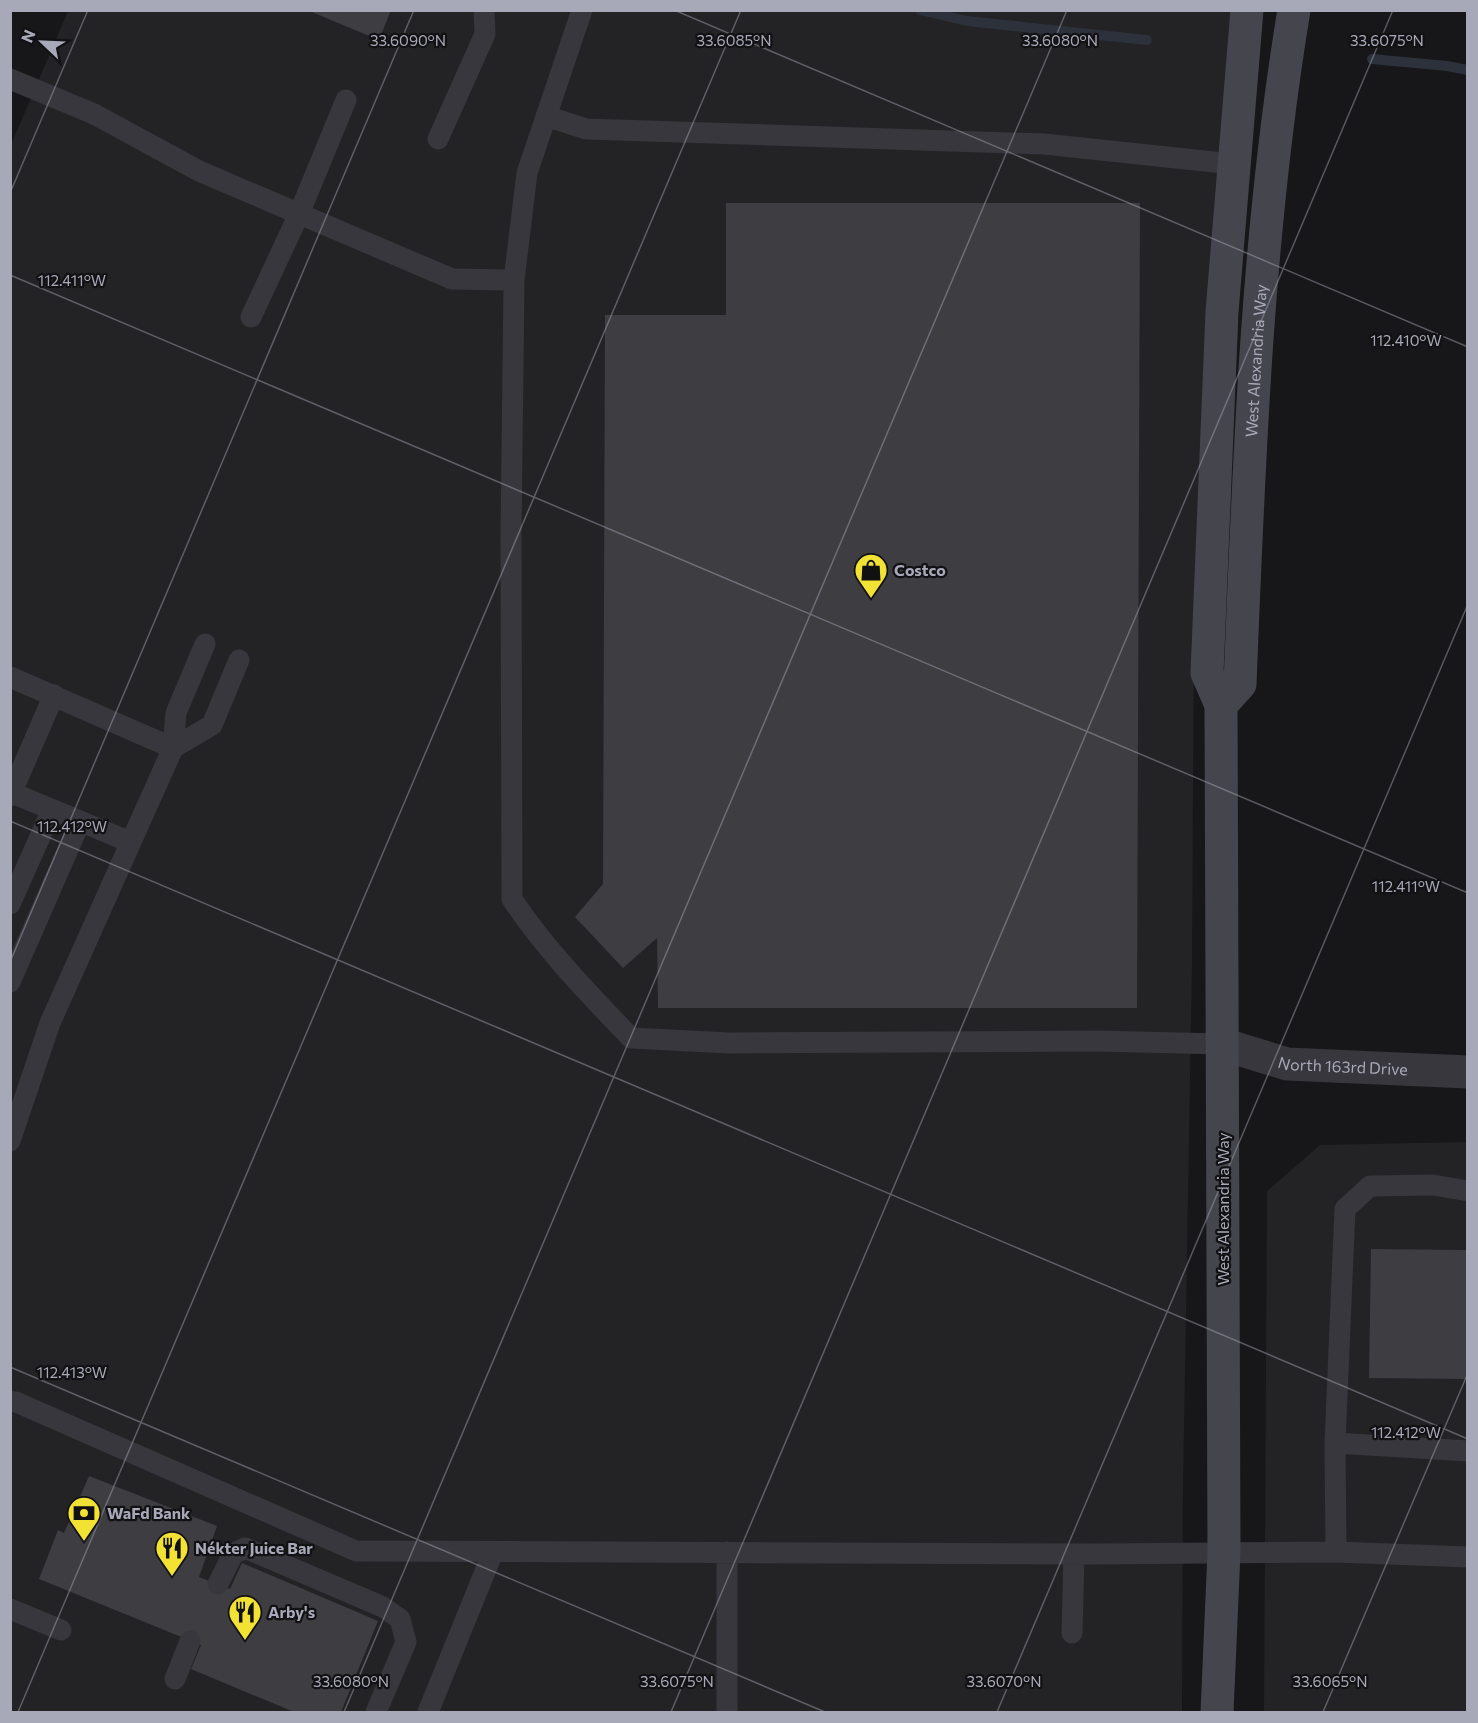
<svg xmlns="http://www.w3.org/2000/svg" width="1478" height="1723" viewBox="0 0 1478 1723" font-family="Commissioner,sans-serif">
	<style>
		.built { fill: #232225 }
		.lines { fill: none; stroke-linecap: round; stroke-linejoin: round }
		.stream { stroke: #2c313c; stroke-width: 10 }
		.building { fill: #3e3d42 }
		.lane { stroke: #38373d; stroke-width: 21 }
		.street { stroke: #38373d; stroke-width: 33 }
		.secondary { stroke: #45454d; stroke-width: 33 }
		.ticks { fill: none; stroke: #a8a9b8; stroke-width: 1.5; stroke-opacity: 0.45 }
		.labels { text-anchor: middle; stroke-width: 4.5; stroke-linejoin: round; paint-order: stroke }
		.street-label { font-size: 16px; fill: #a8a9b8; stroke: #121113 }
		.poi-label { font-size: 16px; font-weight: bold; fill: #a8a9b8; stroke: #121113; text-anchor: start }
		.ticks-label { font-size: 15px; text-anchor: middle; fill: #a8a9b8; stroke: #121113; stroke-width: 4.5; stroke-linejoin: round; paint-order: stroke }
	</style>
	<rect width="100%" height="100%" fill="#171618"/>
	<path class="built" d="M68,11H1233L1194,627L1192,965L1183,1487L1182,1712H11L10,147Z
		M1467,1142V1712H1264L1267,1191L1320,1145Z"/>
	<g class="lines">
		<path class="stream" d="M920,10L967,21L1147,40
			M1372,59L1447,66L1468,70"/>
	</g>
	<path class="building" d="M307,10H391L379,40Z
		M726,203H1140L1137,1008H658L657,938L623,968L575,917L603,884L605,315H726Z
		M1371,1249L1468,1250V1379L1369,1378Z
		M89,1476L217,1526L199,1577L230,1589L242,1563L378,1621L341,1712H294L191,1669L201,1645L39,1579L58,1530L64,1533Z"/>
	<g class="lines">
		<path class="lane" d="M582,10L527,173L514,280L511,537L512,899C545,949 589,994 631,1038L729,1043L1097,1041L1222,1044
			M10,79L94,114L199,171L452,279L514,280
			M546,116L586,129L1044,144L1233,164
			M438,139L485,34L484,10
			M251,317L299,214L346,100
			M10,677L173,748
			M173,748L212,725L239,660
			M10,792L130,842
			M10,796L54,695
			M10,904L52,810
			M10,982L80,822
			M10,1141L50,1023L173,748L176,713L205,644
			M10,1401L16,1402L356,1551L1096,1554L1336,1552L1468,1557
			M1335,1443L1345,1209L1370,1186L1433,1185L1468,1191
			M1336,1552L1335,1443L1468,1451
			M218,1584L233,1554L245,1548L383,1607L400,1619L406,1642L376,1712
			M10,1609L61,1630
			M1072,1633L1074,1554
			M175,1679L190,1641
			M428,1712L493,1552
			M727,1712V1552"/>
		<path class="street" id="s1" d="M1222,1044L1287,1064L1468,1072"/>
		<g class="secondary">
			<path id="s2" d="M1221,705L1240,684C1249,459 1257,233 1294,10"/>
			<path d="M1217,1712L1224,1552L1221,705L1207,673L1222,312L1247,10"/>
		</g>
	</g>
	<path class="ticks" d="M674,10L1468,347M10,193L88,10M10,275L1468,893M10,821L1468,1439M10,962L414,10M10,1367L825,1712M18,1712L741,10M344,1712L1067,10M671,1712L1393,10M997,1712L1468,604M1323,1712L1468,1373"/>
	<defs>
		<symbol id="shop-pin" viewBox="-11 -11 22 30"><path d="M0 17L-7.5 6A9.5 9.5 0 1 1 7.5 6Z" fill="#f2e234" stroke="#121113"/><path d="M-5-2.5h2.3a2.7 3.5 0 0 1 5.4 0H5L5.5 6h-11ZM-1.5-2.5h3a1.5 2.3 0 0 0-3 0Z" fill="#111"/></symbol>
		<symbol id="bank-pin" viewBox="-11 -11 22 30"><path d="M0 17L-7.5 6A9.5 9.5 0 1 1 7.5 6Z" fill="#f2e234" stroke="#121113"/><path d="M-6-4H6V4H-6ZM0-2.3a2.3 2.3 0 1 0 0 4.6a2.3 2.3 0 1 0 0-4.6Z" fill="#111"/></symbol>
		<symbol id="restaurant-pin" viewBox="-11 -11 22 30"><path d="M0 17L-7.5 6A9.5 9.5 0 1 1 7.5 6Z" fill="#f2e234" stroke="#121113"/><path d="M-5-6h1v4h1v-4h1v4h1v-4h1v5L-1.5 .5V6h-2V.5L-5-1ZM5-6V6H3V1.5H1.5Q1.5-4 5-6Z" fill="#111"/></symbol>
	</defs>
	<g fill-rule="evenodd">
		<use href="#shop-pin" x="852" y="551" width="38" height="52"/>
		<use href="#bank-pin" x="65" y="1494" width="38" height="52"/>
		<use href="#restaurant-pin" x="153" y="1529" width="38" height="52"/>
		<use href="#restaurant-pin" x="226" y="1593" width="38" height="52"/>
	</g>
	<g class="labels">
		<g class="street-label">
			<text dy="6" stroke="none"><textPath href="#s2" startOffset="352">West Alexandria Way</textPath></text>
			<text dy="6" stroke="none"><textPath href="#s1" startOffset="124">North 163rd Drive</textPath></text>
			<text transform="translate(1223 1209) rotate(-90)" y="6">West Alexandria Way</text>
		</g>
		<g class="poi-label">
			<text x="894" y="576">Costco</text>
			<text x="107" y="1519">WaFd Bank</text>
			<text x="195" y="1554">Nékter Juice Bar</text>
			<text x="268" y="1618">Arby's</text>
		</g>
	</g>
	<g class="ticks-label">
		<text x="408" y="46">33.6090°N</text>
		<text x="734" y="46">33.6085°N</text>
		<text x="1060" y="46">33.6080°N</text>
		<text x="1387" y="46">33.6075°N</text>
		<text x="72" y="286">112.411°W</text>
		<text x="1406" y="346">112.410°W</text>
		<text x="72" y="832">112.412°W</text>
		<text x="1406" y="892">112.411°W</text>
		<text x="72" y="1378">112.413°W</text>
		<text x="1406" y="1438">112.412°W</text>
		<text x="351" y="1687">33.6080°N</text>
		<text x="677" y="1687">33.6075°N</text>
		<text x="1004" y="1687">33.6070°N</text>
		<text x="1330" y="1687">33.6065°N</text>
	</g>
	<rect width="1478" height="1723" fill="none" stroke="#a8a9b8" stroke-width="24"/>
	<g transform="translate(42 42) rotate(293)" stroke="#121113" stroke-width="4.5" paint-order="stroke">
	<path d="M0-4.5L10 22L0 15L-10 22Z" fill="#a8a9b8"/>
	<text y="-9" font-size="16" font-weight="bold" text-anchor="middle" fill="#a8a9b8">N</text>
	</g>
</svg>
